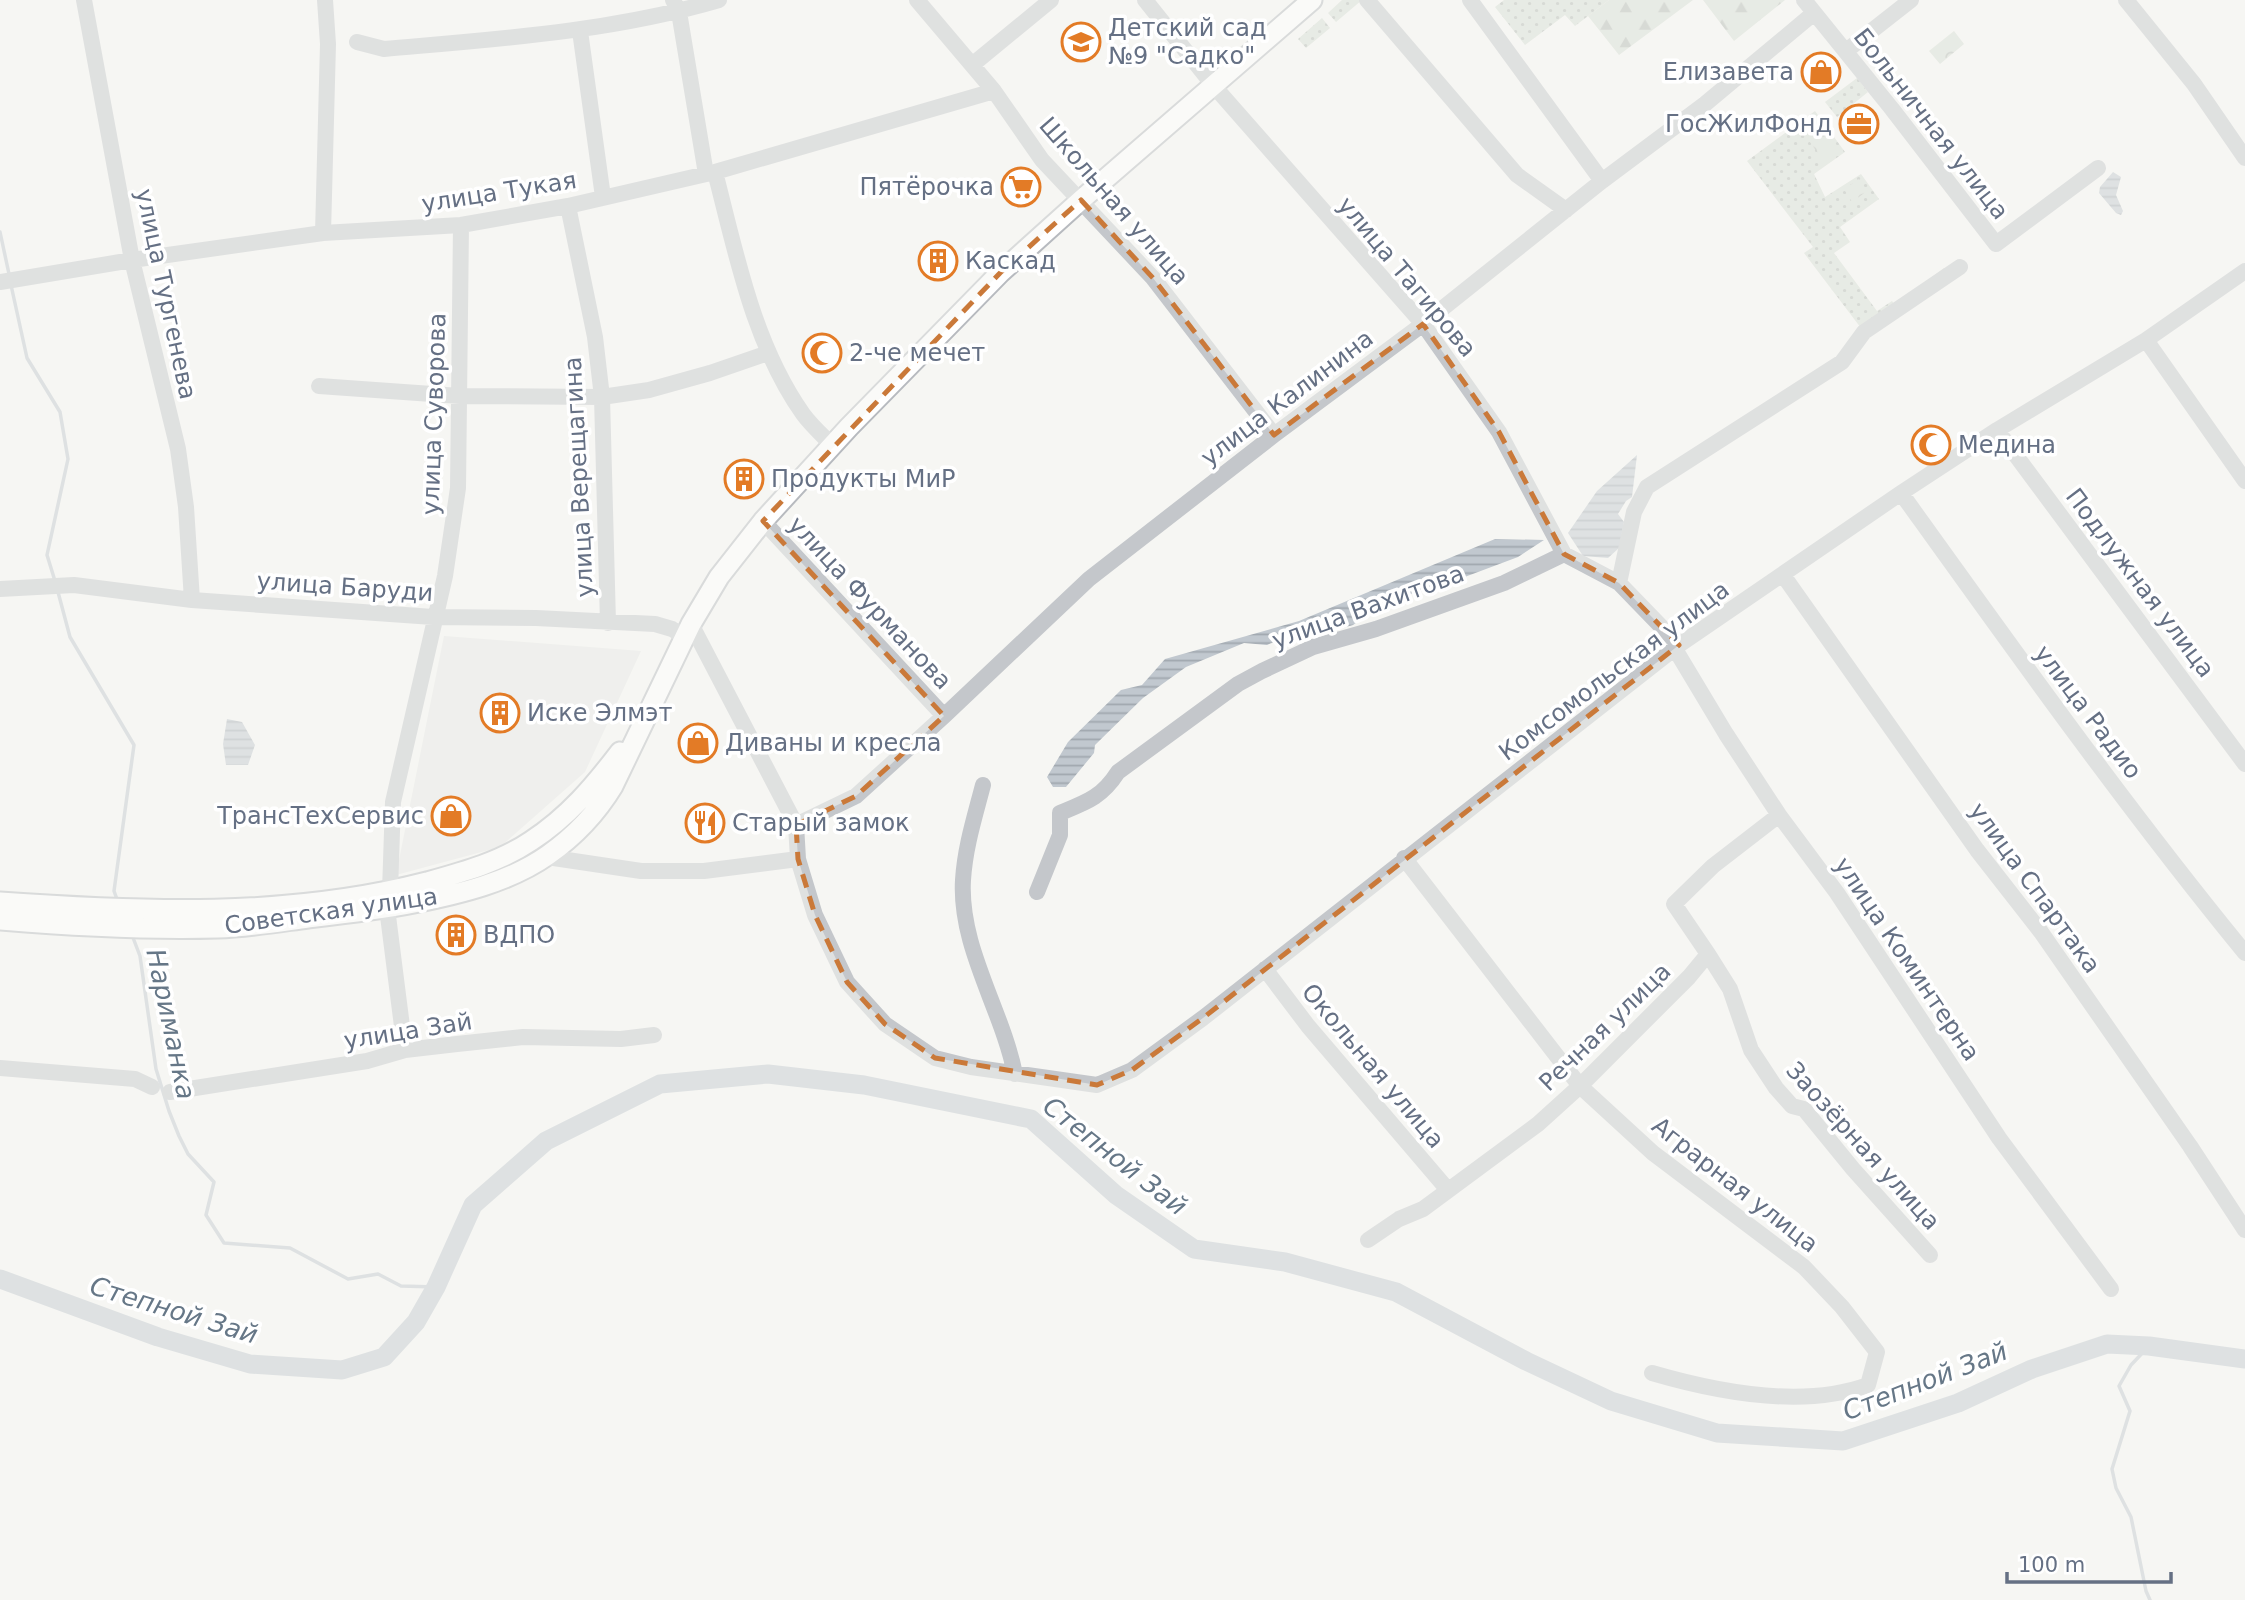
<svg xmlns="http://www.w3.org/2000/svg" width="2245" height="1600" viewBox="0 0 2245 1600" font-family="'DejaVu Sans',sans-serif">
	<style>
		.built { fill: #e6e7e6 }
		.grass { fill: url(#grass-dots) }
		.forest { fill: url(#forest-firs) }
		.park { fill: url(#park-crowns) }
		.water { fill: url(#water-rules) }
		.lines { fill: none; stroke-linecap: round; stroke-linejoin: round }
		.stream { stroke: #c1c8cf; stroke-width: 3.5 }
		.river { stroke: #c1c8cf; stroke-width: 19 }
		.major-casing { stroke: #b7babf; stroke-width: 23 }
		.minor { stroke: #c4c7cb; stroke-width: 16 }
		.major { stroke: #fff; stroke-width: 19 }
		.marked { fill: none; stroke: #ca7939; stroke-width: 5; stroke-dasharray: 14 9; stroke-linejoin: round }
		.labels { text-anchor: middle; stroke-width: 7; stroke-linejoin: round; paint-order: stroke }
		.poi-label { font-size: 24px; fill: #657084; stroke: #fff; text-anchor: start }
		.street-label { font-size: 24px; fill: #657084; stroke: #fff }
		.water-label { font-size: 26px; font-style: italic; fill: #667787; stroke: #fff }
	</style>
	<defs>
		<pattern id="grass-dots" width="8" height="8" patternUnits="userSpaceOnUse" patternTransform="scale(1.75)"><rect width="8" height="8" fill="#d6ddd4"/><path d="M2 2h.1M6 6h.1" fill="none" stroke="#b1b8b2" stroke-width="1.8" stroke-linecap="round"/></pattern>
		<pattern id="forest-firs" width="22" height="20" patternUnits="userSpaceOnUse" patternTransform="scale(1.75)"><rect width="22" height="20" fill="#d6ddd4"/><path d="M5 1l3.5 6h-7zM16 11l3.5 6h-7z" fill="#b1b8b2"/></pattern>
		<pattern id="park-crowns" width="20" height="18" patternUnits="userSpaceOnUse" patternTransform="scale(1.75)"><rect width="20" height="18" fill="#d6ddd4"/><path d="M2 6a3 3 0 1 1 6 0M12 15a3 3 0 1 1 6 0" fill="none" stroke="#b1b8b2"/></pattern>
		<pattern id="water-rules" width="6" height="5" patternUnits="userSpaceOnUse" patternTransform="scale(1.75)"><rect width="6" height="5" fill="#c1c8cf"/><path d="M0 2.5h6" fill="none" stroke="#a0a7ae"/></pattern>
	</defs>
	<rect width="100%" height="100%" fill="#f6f6f3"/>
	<path class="built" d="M444,636L641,651L585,772L500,847L396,875Z"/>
	<path class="grass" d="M1342,0H1362L1336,22L1328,13Z
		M1504,0H1609L1575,26L1565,15L1525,45L1495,7Z
		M1322,18L1330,28L1306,48L1298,39Z
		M1857,78L1868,92L1837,117L1825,102Z
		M1815,111L1845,152L1814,174L1825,197L1861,174L1879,199L1840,227L1850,242L1834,253L1877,311L1892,301L1895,305L1944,268L1949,274L1864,332L1804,253L1813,247L1747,161Z"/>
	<path class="forest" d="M1609,0H1693L1619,55L1588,16Z
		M1703,0H1785L1734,41Z"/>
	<path class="park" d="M1954,31L1964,44L1940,64L1929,51Z
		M1824,131L1840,151L1824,162L1810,142Z
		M1859,179L1867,191L1852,202L1844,189Z"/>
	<path class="water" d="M2113,172L2121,177L2116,195L2123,211L2121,215L2116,213L2099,193L2100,187Z
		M1637,455L1632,497L1626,501L1618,514L1624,522L1619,548L1608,558L1583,556L1568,533L1597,491Z
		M1495,539L1544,540L1518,557L1462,578L1446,587L1425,588L1375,609L1353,625L1325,633L1309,626L1267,645L1244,643L1186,667L1143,698L1095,745L1094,753L1066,787H1053L1047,777L1068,742L1121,690L1142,685L1165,659L1299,621Z
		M227,719L242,722L255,745L248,765H226L223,744Z"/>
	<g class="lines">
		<path class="stream" d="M0,232L9,274
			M11,285L27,358L60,412L68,459L47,555L55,581
			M58,592L70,637L134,745L114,891L118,902
			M132,935L140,956L156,1069L169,1111L179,1136L188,1154L214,1182L206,1215L224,1243L290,1248L348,1279L378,1274L401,1286L436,1287
			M2149,1346L2131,1365L2119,1386L2130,1411L2112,1469L2116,1488L2131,1517L2146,1591L2150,1600"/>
		<path class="river" d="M0,1279L158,1337L250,1364L342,1370L384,1357L416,1322L436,1287L473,1205L546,1141L660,1084L768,1074L864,1085L1031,1119L1116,1195L1194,1249L1285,1262L1396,1292L1526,1361L1611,1401L1717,1433L1843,1441L1958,1403L2032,1369L2107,1344L2149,1346L2245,1359"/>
		<defs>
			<path id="major" d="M0,902C142,912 288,918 427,882C463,872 500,862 531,841C568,817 594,786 620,752
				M0,920C72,926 146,930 218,928C248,927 278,922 308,918C343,914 379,910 414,903C459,894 510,882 548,855C575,836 596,814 613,786L691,624L719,577L763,521L849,427L1000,273L1081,200L1312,0"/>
		</defs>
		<use href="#major" class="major-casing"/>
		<path class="minor" d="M84,0L132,260L178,449L186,507L192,600
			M673,0L679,12L706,174
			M917,0L994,91L1042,160L1153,278L1274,435
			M1145,0L1213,85L1423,324L1499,432L1564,554L1619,583L1679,645
			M1367,0L1517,175L1566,210
			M1470,0L1602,181
			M1804,0L1892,109L1996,244L2098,168
			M2126,0L2194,84L2245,158
			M580,31L603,197
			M357,42L384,49C497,39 610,32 719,0
			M1846,51L1911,0
			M972,65L1051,0
			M715,172C736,253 753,343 803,414C811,425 822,435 832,445
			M568,206L595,337L602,397L608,623
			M323,233L328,44L325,0
			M0,282L132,260L323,233L461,225L568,206L715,172L994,91
			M2146,340L2245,481
			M319,386L460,396L602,397L649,390L710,373L768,353
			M1997,430L2245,764
			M1901,493C2013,649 2124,805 2245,953
			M763,521L944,716
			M1783,575L1977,850L2041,932L2190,1146L2245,1230
			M1619,583L1634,512L1647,487L1842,362L1864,332L1960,267
			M0,589L74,585L192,600L433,617L536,618L655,624L672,629L685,637
			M691,624L796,825L798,859L815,915L847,982L885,1024L935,1058L971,1067L1097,1085L1132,1070L1203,1018L1679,645L1901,493L1997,430L2146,340L2245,271
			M1675,649L1726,734L1779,815L1837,893L1999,1138L2111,1289
			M983,785C975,816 965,847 963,880C959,947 1002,1009 1015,1074
			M796,825L856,796L944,716L1089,579L1274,435L1423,324L1602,181L1705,104L1814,13
			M547,857L641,871H704L798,859
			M1404,858L1580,1086L1653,1153L1804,1267L1842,1307L1877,1352L1868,1385C1802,1409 1717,1392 1652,1373
			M390,891L393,802L445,576L458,488L461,225
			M1037,892L1060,835V813C1087,802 1102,797 1118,772L1238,684L1262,671L1313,647L1376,629L1504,583L1564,554
			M387,908L405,1050
			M1708,954L1730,989L1751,1050L1776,1088L1792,1106L1804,1109L1853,1169L1930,1255
			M1265,969L1308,1026L1448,1190
			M0,1068L135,1079L152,1087
			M170,1092L367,1061L405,1050L457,1044L523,1037L621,1039L654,1035
			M1368,1240L1399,1219L1423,1209L1538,1124L1580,1086L1689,977L1708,954L1674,904L1713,866L1779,815"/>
		<use href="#major" class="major"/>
	</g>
	<path d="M0 0H2245V1600H0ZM1081,200L1153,278L1274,435L1423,324L1499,432L1564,554L1619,583L1679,645L1203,1018L1132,1070L1097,1085L935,1058L885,1024L847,982L815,915L798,859L796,825L856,796L944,716L763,521L1000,273Z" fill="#f6f6f3" fill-opacity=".55" fill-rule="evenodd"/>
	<path class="marked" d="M1081,200L1153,278L1274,435L1423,324L1499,432L1564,554L1619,583L1679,645L1203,1018L1132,1070L1097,1085L935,1058L885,1024L847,982L815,915L798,859L796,825L856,796L944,716L763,521L1000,273Z"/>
	<defs>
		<symbol id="school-ring" viewBox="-11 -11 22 22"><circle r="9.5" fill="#fff" stroke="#e37b26" stroke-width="1.5"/><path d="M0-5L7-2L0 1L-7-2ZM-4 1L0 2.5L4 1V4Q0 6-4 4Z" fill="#e37b26"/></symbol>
		<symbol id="shop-ring" viewBox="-11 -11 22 22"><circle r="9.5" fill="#fff" stroke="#e37b26" stroke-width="1.5"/><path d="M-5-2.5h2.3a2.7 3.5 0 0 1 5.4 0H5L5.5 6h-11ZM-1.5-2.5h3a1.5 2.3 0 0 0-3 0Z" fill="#e37b26"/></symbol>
		<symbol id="office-ring" viewBox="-11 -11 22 22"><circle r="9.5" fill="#fff" stroke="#e37b26" stroke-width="1.5"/><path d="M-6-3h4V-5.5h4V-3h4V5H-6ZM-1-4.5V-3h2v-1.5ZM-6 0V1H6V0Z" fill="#e37b26"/></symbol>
		<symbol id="supermarket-ring" viewBox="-11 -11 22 22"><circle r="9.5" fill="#fff" stroke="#e37b26" stroke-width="1.5"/><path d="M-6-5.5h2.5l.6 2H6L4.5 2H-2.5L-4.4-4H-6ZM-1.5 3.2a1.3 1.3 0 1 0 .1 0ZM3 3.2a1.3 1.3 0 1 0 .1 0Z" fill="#e37b26"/></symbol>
		<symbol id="building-ring" viewBox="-11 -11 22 22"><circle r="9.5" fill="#fff" stroke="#e37b26" stroke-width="1.5"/><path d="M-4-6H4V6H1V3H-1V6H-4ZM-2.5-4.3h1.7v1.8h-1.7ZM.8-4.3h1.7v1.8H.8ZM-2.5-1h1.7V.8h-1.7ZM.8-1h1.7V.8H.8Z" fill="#e37b26"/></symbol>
		<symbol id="mosque-ring" viewBox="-11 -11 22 22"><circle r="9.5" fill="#fff" stroke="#e37b26" stroke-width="1.5"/><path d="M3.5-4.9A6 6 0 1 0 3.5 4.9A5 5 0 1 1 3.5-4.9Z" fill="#e37b26"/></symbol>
		<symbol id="restaurant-ring" viewBox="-11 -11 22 22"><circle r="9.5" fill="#fff" stroke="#e37b26" stroke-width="1.5"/><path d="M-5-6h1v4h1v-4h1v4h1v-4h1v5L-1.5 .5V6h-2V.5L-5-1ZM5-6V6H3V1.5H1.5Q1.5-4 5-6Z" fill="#e37b26"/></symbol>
	</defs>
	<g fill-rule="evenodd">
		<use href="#school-ring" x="1059" y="20" width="44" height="44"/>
		<use href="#shop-ring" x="1799" y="50" width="44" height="44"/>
		<use href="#office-ring" x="1837" y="102" width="44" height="44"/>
		<use href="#supermarket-ring" x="999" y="165" width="44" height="44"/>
		<use href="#building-ring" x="916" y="239" width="44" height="44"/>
		<use href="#mosque-ring" x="800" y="331" width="44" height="44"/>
		<use href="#mosque-ring" x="1909" y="423" width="44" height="44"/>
		<use href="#building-ring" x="722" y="457" width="44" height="44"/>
		<use href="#building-ring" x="478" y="691" width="44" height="44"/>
		<use href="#shop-ring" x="676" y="721" width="44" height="44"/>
		<use href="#shop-ring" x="429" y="794" width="44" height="44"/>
		<use href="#restaurant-ring" x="683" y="801" width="44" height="44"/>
		<use href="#building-ring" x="434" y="913" width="44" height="44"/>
	</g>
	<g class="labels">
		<g class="poi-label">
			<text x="1108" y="36">Детский сад<tspan x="1108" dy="28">№9 "Садко"</tspan></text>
			<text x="1794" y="80" text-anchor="end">Елизавета</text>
			<text x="1832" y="132" text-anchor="end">ГосЖилФонд</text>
			<text x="994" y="195" text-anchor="end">Пятёрочка</text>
			<text x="965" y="269">Каскад</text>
			<text x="849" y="361">2-че мечет</text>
			<text x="1958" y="453">Медина</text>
			<text x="771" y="487">Продукты МиР</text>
			<text x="527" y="721">Иске Элмэт</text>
			<text x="725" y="751">Диваны и кресла</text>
			<text x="424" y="824" text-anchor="end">ТрансТехСервис</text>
			<text x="732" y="831">Старый замок</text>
			<text x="483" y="943">ВДПО</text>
		</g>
		<g class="street-label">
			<text transform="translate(1931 124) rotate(52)" y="8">Больничная улица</text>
			<text transform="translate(499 192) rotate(-9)" y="8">улица Тукая</text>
			<text transform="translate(1114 201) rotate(49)" y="8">Школьная улица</text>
			<text transform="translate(1407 277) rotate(50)" y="8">улица Тагирова</text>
			<text transform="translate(166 294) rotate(78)" y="8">улица Тургенева</text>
			<text transform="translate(1287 398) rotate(-37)" y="8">улица Калинина</text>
			<text transform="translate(434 414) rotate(-88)" y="8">улица Суворова</text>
			<text transform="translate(579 477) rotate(-93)" y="8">улица Верещагина</text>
			<text transform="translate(2140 583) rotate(53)" y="8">Подлужная улица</text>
			<text transform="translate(345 587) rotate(4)" y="8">улица Баруди</text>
			<text transform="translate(870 603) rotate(47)" y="8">улица Фурманова</text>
			<text transform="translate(1368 607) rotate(-20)" y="8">улица Вахитова</text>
			<text transform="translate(1614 671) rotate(-37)" y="8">Комсомольская улица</text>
			<text transform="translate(2088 712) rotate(53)" y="8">улица Радио</text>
			<text transform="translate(2035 888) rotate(54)" y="8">улица Спартака</text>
			<text transform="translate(331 911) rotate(-8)" y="8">Советская улица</text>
			<text transform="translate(1907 959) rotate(56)" y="8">улица Коминтерна</text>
			<text transform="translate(1605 1027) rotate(-44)" y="8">Речная улица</text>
			<text transform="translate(408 1031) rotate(-9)" y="8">улица Зай</text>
			<text transform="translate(1373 1066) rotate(50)" y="8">Окольная улица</text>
			<text transform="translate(1863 1146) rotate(48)" y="8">Заозёрная улица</text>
			<text transform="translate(1735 1185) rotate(38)" y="8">Аграрная улица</text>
		</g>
		<g class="water-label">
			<text transform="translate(171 1024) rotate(78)" y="9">Нариманка</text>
			<text transform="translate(1115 1156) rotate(38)" y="9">Степной Зай</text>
			<text transform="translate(174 1310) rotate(17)" y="9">Степной Зай</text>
			<text transform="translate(1925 1381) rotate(-21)" y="9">Степной Зай</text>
		</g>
	</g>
	<path d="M2007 1572v10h164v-10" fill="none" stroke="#657084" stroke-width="3.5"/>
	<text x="2018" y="1572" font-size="21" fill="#657084" stroke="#ffffff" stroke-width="5" paint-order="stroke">100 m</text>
</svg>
